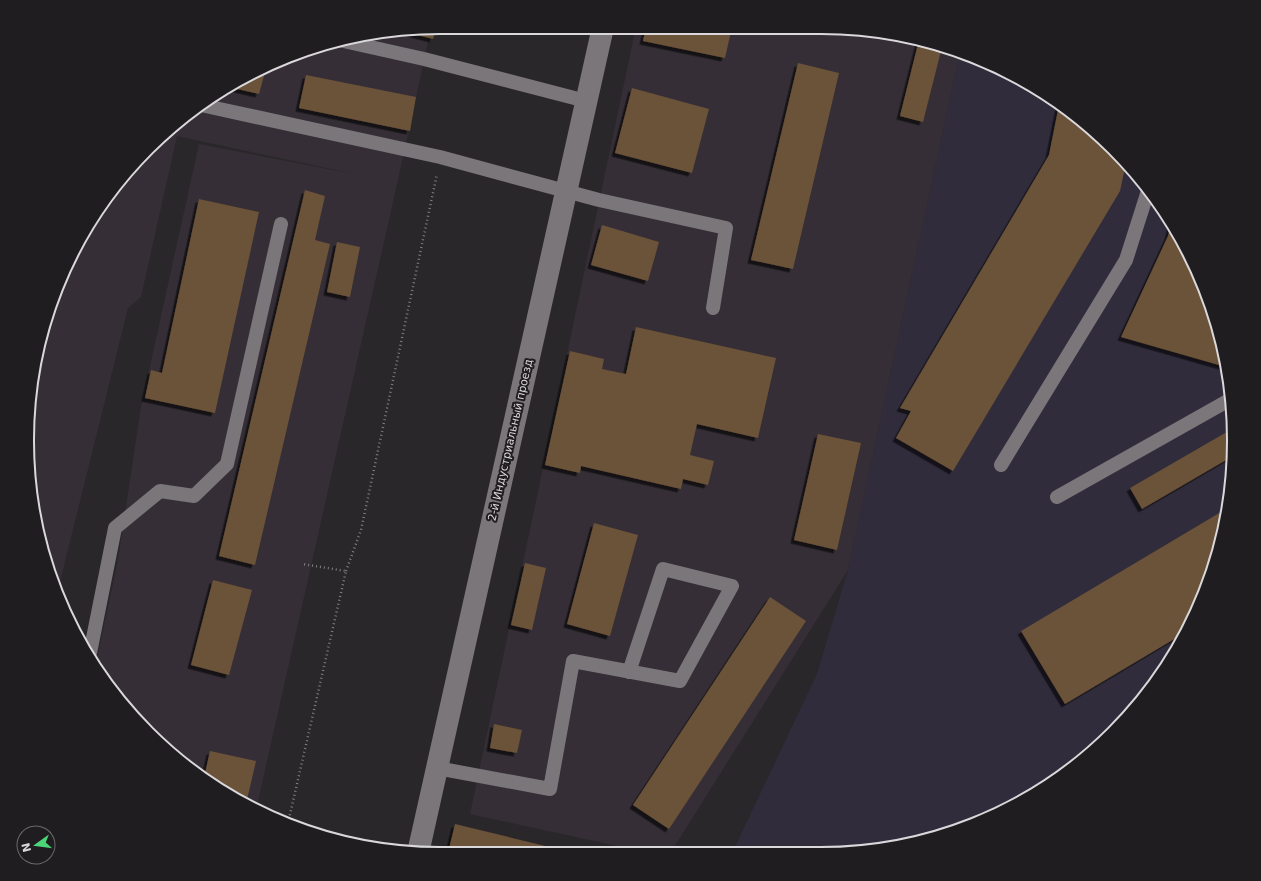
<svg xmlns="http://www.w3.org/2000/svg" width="1261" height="881" viewBox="0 0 1261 881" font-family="'DejaVu Sans',sans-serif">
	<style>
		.commercial { fill: #312c3c }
		.built { fill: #352e36 }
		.building { fill: #6b5237; filter: url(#shadow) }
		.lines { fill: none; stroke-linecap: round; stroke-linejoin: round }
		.path { stroke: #807e80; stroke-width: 2.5; stroke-dasharray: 1 3; stroke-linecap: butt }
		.service { stroke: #7a767a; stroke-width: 14 }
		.minor { stroke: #7a767a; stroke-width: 22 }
		.labels { text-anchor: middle; stroke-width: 4; stroke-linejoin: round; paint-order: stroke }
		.street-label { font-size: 11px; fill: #dad8da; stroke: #201d20 }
		.rim { fill: none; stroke: #dad8da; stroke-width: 2 }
	</style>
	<defs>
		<filter id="shadow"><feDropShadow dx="-3.5" dy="3.5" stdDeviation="0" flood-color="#0009"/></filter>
	</defs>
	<rect width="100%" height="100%" fill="#2a272a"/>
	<path class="commercial" d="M960,53L979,58L1027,83L1093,129L1131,168L1178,234L1212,307L1230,386L1233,467L1220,547L1191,623L1149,692L1093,751L1003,811L953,832L875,850L733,851L817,674L848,570Z"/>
	<path class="built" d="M636,27H821L901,35L960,53L848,570L671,852H645L470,814Z
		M431,28L397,184L256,810L189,769L130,713L96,663L118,560L141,407L199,144L359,175L177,136L141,297L128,308L57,594L49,573L31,495V386L59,282L97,211L129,168L211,97L282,59L333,41Z"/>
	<path class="building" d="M646,27H732L725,58L643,41Z
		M436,28L433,39L406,32Z
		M919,40L942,47L923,122L900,116Z
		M798,63L839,73L793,269L751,260Z
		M260,70L265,72L259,94L229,87Z
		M306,75L416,97L410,131L299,108Z
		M632,88L709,109L692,173L615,153Z
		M1059,105L1093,129L1126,163L1120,191L953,471L896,438L911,411L900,408L1049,155Z
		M305,190L325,196L315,240L330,244L255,565L219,556Z
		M199,199L259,212L215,413L145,398L151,370L162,373Z
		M1171,224L1178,234L1212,307L1226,367L1121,337L1168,236Z
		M602,225L659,242L648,281L591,265Z
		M337,242L360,247L350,297L327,292Z
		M636,327L776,358L758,438L697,424L690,455L714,461L708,485L683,479L681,489L581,466L580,473L545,465L570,351L604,359L602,369L626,374Z
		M1232,429L1233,456L1142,509L1130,488Z
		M818,434L861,443L837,550L794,540Z
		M1226,509L1220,547L1191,623L1186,632L1065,704L1021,631Z
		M594,523L638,535L610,636L567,624Z
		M525,563L546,568L532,630L511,625Z
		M213,580L252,590L229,675L191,665Z
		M770,597L806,621L669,829L633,805Z
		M494,724L522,730L517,753L490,748Z
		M210,751L256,761L246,804L204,778Z
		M455,824L570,852L448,853Z"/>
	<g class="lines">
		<path class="path" d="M346,571L361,530L437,174
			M288,823L346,571L302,564"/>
		<path class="service" d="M339,40L424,59L586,101
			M201,105L440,157L599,200L726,228L713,308
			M1001,465L1126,260L1148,191
			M1057,497L1231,399
			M90,653L115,528L160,491L194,496L227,464L281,224
			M437,768L550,789L573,661L680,681L732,586L663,569L629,672"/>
		<path class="minor" d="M418,853L603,27"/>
	</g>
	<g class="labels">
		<g class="street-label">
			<text transform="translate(510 440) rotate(-77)" y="4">2-й Индустриальный проезд</text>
		</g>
	</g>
	<path d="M0 0H1261V881H0ZM440 34H821A406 406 0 0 1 1227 440V441A406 406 0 0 1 821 847H440A406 406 0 0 1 34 441V440A406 406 0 0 1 440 34Z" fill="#201d20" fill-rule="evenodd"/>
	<path class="rim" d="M440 34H821A406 406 0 0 1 1227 440V441A406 406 0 0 1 821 847H440A406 406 0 0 1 34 441V440A406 406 0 0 1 440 34Z"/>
	<g transform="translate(36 845) rotate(256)"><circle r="19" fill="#201d20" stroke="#6a686a"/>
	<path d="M0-3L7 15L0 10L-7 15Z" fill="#4bd677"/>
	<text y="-6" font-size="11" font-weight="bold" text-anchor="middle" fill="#dad8da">N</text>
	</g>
</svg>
